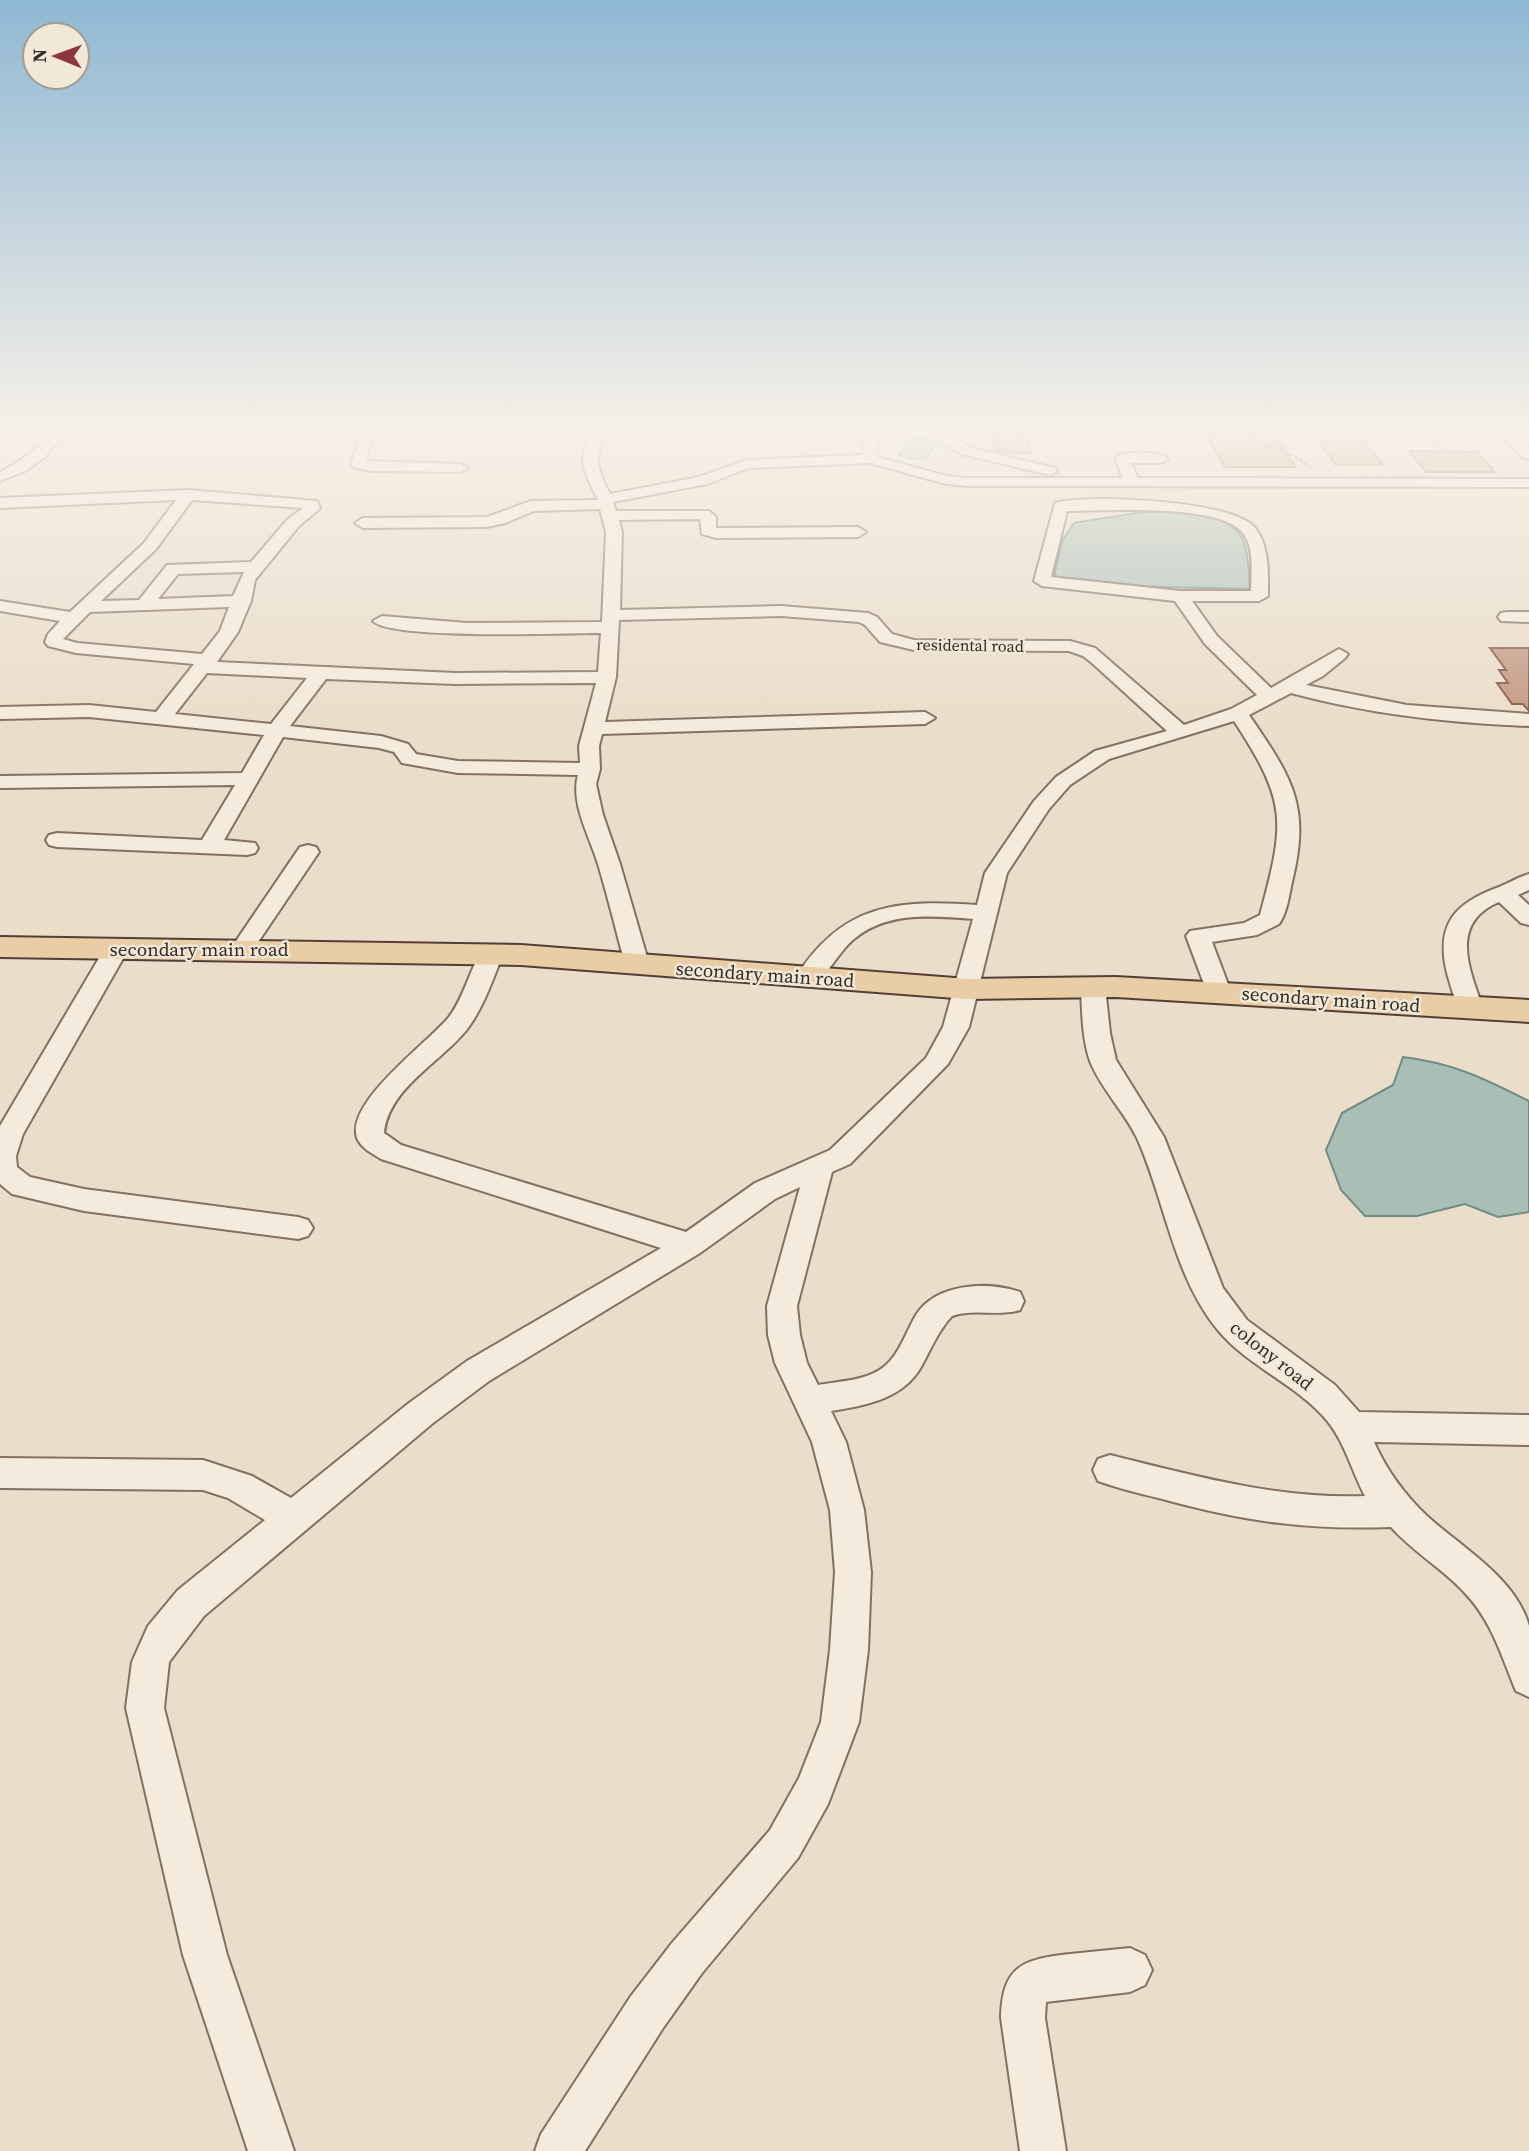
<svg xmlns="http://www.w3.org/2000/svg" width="1529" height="2151" viewBox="0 0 1529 2151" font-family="'Source Serif 4',serif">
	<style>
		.water { fill: #a9bfb6; stroke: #718c83; stroke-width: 2 }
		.building { fill: #c49883; stroke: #815948; stroke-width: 2 }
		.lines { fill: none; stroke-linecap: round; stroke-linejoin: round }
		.minor-casing { stroke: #847060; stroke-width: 4 }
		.major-casing { stroke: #533f33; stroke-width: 4 }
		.path { stroke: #847060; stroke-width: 2.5; stroke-dasharray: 3.5 2; stroke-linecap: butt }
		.minor { fill: #f5ebdc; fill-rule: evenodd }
		.major { fill: #e8cda6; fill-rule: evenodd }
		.labels { text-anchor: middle; stroke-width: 5; stroke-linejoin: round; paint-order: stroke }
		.far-street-label { font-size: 16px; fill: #362a22; stroke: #f2e8d8 }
		.street-label { font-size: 19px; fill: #362a22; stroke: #f2e8d8 }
	</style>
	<rect width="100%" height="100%" fill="#eaddc9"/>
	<path class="water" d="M926,439L936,443L926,458L910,459L899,455L908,440Z
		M1149,511C1178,514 1229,509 1243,540C1249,554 1249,574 1250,589L1112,586L1054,577L1062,541L1074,523Z
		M1403,1057C1454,1063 1485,1079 1529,1101V1212L1498,1217L1465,1204L1417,1216H1365L1341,1190L1326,1150L1342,1113L1393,1085Z"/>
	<path class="building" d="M992,428H1015V433L1028,434L1031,454L995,451Z
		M1202,428H1270L1296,467H1225Z
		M1309,428H1354L1383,465H1336Z
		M1409,451L1477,452L1495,472H1426Z
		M1490,648H1529V711L1523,704H1512L1497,683H1508L1499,670H1506Z"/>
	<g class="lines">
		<defs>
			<path id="minor" d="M66,428H84L53,446L45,457L25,471L0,481V472C26,460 42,441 66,428Z
				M380,428H400L371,441L366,461L461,464L468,468L461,472L371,471L353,467L351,464L360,436Z
				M595,428H609C593,457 595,464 610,494L699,477L747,460L863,455L864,428H878L877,457L947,476L967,478H1123L1115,458C1125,450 1158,451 1168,459L1161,463H1131L1138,478L1529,479V487L967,486L946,484L870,463L749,468L707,484L613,502L616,511H709L716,517V528L858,527L866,532L858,537L716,538L702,534L700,519L619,520L622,532L620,610L781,606L868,613L877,617L892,634L914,640L1070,641L1095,648L1184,725L1231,709L1257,695L1205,644L1175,601L1042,586L1034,581L1055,503C1089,494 1233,500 1255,528C1270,547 1268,574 1268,596L1259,601H1192L1217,636L1271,688L1339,649L1348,654L1345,658L1323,676L1306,685L1407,705L1529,714V726C1448,723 1369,714 1291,693L1249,715C1292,778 1311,805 1292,882C1289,896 1287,913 1279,924L1257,935L1212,942L1231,992L1228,998L1219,1000L1210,998L1207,992L1186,936L1190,931L1244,923L1260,915C1285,822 1288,803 1234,721L1109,759L1070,785L1049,809L1007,873L969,1027L948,1064L850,1164L832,1172L797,1306L800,1335L807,1363L818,1385C840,1381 867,1381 885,1366C900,1353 906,1332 916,1315C936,1283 987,1281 1020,1292L1024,1301L1020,1310C998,1317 974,1308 952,1316C938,1331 931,1349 921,1367C903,1399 864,1406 831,1411L846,1442L864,1510L871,1572L868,1650L859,1722L828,1804L798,1858L702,1973L663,2028L585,2151H535L541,2134L631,1996L672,1943L770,1830L799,1778L821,1722L830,1650L835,1572L830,1510L812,1442L775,1363L768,1335L767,1306L800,1187L775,1199L700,1253L489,1381L433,1423L204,1616L169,1662L164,1708L227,1955L294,2151H248L183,1955L126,1708L132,1662L148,1626L178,1590L265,1520L228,1498L203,1490L0,1488V1458L203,1460L252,1476L291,1498L409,1403L467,1361L661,1248L381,1159C373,1154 361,1148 357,1138C345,1102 429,1042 449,1017C465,996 469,970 483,949L491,946L499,949L503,954C493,979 484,1006 468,1028C442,1062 389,1087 384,1133L401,1145L686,1232L755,1183L830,1150L926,1058L943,1027L973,919C932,916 888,911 854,939C841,949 825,978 815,983C810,986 805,984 799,983L796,977C842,904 897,899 977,905L985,873L1034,801L1056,777L1095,751L1167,731L1092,663L1083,656L1069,651L914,650L880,642L865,625L859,622L781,616L619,620L616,677L605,722L925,712L935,718L925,724L602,734L599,746L600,769L596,784L603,815L620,864L649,964L646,970L637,972L628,970L625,964C616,931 608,897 598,864C590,837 570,803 578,775L458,773L402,763L394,752L379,748L283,737L224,840L255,843L258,848L255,853L247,855L57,847L49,845L46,840L49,835L57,833L202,840L235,785L0,788V776L242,773L264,735L89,717L0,719V707L89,705L156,712L194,664L76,653L48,646L45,642L48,634L60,621L0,611V601L70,612L144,543L176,500L0,508V498L188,490L317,501L320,508L317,511L299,526L255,580L251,601L238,632L217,662L455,673L598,672L601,633C567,633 390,640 373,621L382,616L467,623L602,622L606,532L600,509L534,511L505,523L487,527L363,528L355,523L363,518L487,517L531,501L598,500C582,466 576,462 595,428ZM192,500L303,508L287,520L251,562L167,565L139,600L101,601L156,549ZM1067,511C1105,511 1217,503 1242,532C1255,546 1251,574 1251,591H1180L1051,577ZM244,572L233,596L158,599L178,574ZM229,607L220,631L202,654L77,643L63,639L90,612ZM207,673L307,678L271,724L175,714ZM326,679L455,684L596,683L579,746L580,763L458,761L416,754L408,744L381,736L290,726Z
				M920,428H937L971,448L1055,468L1057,471L1050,475L961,454Z
				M1494,428H1509L1529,447V459L1524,458Z
				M1507,612H1529V622L1501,621L1498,617L1501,613Z
				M308,845L316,847L319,852L250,954L242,957L234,954L230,949L234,944L300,847Z
				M1529,874V890L1518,895L1529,905V925L1521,923L1499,902C1449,923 1469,969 1483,1008L1480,1014L1471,1016L1462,1014C1455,1002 1451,987 1447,973C1435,924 1455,903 1499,887C1509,883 1518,877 1529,874Z
				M117,940L125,943L129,948L23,1134L16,1156L17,1167L30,1177L84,1189L298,1217L308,1220L313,1228L308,1236L298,1239L84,1211L12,1194L0,1184V1126L105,948L109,943Z
				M1093,979L1102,981L1105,987L1110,1033L1116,1060L1164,1137L1223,1288L1247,1320L1335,1385L1359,1412L1529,1415V1445L1374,1442C1387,1471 1404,1494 1427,1516C1461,1547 1516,1578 1529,1626C1529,1645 1529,1677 1529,1697L1516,1691C1501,1655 1492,1621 1464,1592C1442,1568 1413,1552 1391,1527C1307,1530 1248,1522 1166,1500C1143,1494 1120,1489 1098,1481L1093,1470L1098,1459L1110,1455C1195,1476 1277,1499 1365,1496C1351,1470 1344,1438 1323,1416C1292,1382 1246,1365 1217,1329C1173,1275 1165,1200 1137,1138C1124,1111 1101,1089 1090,1061C1082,1038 1082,1011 1081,987L1084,981Z
				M1130,1948L1145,1955L1152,1970L1145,1985L1130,1992L1046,2002L1045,2018L1066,2151H1020L1001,2018C1002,1965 1024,1959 1070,1954C1090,1952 1110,1950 1130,1948Z"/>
			<path id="major" d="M0,937L521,945L968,979L1116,977L1529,1000V1022L1116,997L968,999L521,965L0,957Z"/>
		</defs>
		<use href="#minor" class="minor-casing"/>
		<use href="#major" class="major-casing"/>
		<path class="path" d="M1242,428C1261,449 1292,448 1311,469
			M1369,428L1392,435L1412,433L1416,428
			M1415,431L1432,436L1443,450"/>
		<use href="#minor" class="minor"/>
		<use href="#major" class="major"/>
	</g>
	<linearGradient id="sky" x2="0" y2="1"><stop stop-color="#8fb8d4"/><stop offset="0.59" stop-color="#f6f0e7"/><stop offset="1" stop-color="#f6f0e7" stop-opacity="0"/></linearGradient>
	<rect width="1529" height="729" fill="url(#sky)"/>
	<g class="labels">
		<g class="far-street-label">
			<text transform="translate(970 645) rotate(1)" y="6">residental road</text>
		</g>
		<g class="street-label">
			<text x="199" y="956">secondary main road</text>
			<text transform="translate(765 974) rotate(4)" y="7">secondary main road</text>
			<text transform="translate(1331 999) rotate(4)" y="7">secondary main road</text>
			<text transform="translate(1272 1355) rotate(38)" y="7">colony road</text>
		</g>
	</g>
	<g transform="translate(56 56) rotate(271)"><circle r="33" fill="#f2e8d8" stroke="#a79c8f" stroke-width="2"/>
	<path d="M0-5L12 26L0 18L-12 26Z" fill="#8c3740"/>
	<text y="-10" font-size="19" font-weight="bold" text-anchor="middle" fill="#362a22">N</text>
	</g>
</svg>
